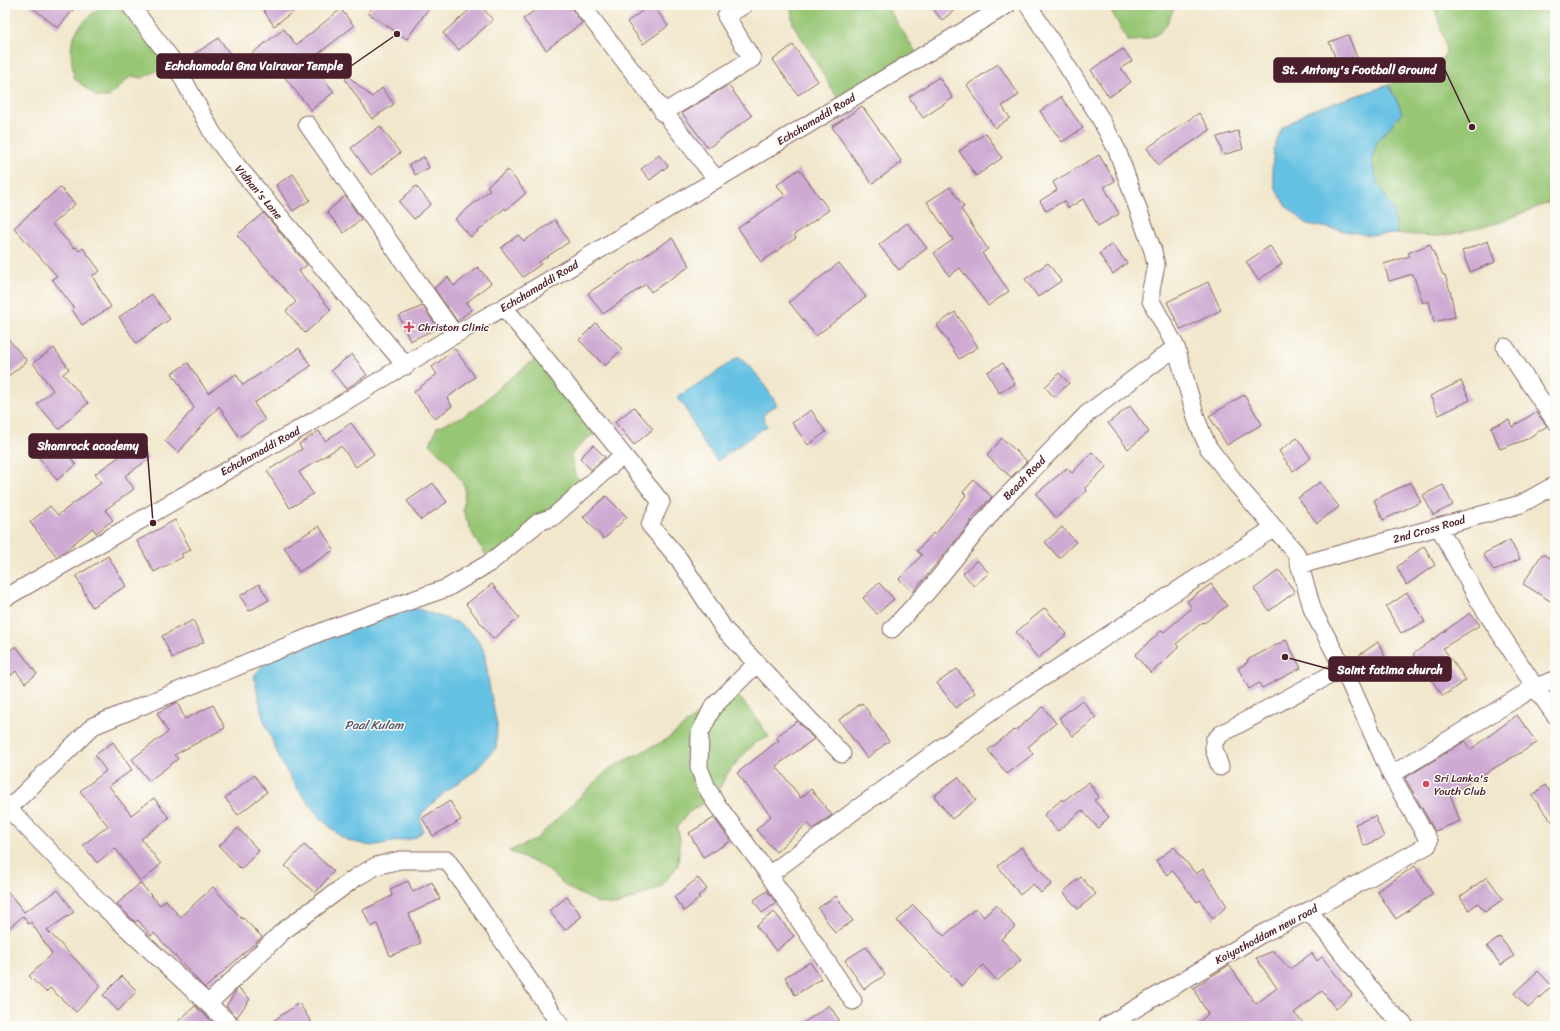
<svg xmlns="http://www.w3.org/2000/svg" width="1560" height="1031" viewBox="0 0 1560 1031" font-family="Sriracha,sans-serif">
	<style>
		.green { fill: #97c674; stroke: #707250 }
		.water { fill: #65c1e3; stroke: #587087 }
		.building { fill: #ceaad3 }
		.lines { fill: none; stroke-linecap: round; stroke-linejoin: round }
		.minor-casing { stroke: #846563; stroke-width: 19 }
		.minor { stroke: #fff; stroke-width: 17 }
		.poi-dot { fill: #d1495b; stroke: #fdfcf7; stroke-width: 1.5 }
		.labels { text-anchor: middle; stroke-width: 3; stroke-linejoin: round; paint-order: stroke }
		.street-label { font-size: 11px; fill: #4a1f2b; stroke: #fdfcf7 }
		.poi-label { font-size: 11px; fill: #4a1f2b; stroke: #fdfcf7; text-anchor: start }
		.water-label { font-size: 12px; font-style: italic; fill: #53586b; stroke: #fdfcf7 }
		.leader { fill: none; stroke: #4a1f2b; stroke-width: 1.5 }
		.callout-dot { fill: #4a1f2b; stroke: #fdfcf7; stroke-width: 1.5 }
		.callout { fill: #4a1f2b; stroke: #4a1f2b; stroke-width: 1.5 }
		.callout-label { font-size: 12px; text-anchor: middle; font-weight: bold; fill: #fff }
	</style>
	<rect width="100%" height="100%" fill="#fdfcf7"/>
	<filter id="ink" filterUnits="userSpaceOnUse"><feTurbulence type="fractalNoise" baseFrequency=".025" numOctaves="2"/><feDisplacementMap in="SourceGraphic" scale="8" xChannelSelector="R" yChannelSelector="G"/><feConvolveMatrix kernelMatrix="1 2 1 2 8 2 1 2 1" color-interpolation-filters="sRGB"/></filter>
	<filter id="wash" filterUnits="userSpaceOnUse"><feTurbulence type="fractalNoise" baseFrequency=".012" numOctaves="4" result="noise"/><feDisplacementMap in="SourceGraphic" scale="16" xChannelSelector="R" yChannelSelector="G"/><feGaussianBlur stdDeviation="0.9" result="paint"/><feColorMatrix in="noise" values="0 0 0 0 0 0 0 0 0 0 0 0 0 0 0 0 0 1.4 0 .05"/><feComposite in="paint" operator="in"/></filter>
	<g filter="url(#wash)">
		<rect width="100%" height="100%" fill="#f1e7cc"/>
		<path class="green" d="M102,5H130L171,59L156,71L142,78L131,76L109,97H97L74,78C73,66 69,51 73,39C76,27 92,14 102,5Z
			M793,5H886L919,57L841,104L793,24L791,11Z
			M1108,5H1173C1174,10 1172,13 1170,17C1163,36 1147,41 1128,41Z
			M1434,5H1555V200L1498,223L1458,233L1438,236L1397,234L1393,210L1377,182L1372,160L1377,141L1402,113C1399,103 1394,95 1389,85C1402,79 1446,66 1446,50C1446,44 1436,13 1434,5Z
			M542,354L602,429L585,440L571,455L575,475L588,486L491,562L475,539L463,511L465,487L450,464L430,444L437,427L462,417L481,405L499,387Z
			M731,688L753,713L769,737L754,743L727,774L715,797L689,812L677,827L680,839L678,865L661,887L616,905L598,903L568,888L546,868L509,851L535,840L610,768L666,740Z"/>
		<path class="water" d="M1389,85C1394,95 1399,103 1402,113L1377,141L1372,160L1377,182L1393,210L1397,234L1367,235L1307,224L1286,206L1275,188L1272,170L1274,148L1282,128L1309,111Z
			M738,357C755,369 766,387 777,405L769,409L763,416L765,422L767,426L717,461L702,441L685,407L677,397L711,376Z
			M415,608L459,623L476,637L484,651L490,690L497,725L496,748L475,771L445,792L422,813L420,818L423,831L415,838L371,846L349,841L340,836L320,818L296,787L281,762L263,718L254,676L267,660Z"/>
		<g id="blocks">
			<path class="building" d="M29,5H77L58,28Z
				M260,5H302L274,26Z
				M374,5H431L407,39L368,13Z
				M475,5H480L493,20L459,50L443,33Z
				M542,5H569L582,23L546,50L523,19Z
				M650,5H653L668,26L643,44L627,22Z
				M930,5H961L942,20Z
				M341,9L354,26L309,61L334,92L311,110L274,64L266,70L252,53L284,29L296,45Z
				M1348,35L1361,67L1342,74L1329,42Z
				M219,38L231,56L203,75L191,56Z
				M793,45L818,81L798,95L773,60Z
				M1123,49L1132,61L1121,68L1131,82L1109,97L1091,70Z
				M998,64L1019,95L1002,106L1010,118L995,128L967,85Z
				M348,76L372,97L382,88L394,104L372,119L345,79Z
				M939,77L953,98L923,118L909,97Z
				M728,85L752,116L708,148L682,113Z
				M1061,97L1083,128L1062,142L1040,111Z
				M862,106L902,162L872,184L832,127Z
				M1199,113L1210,130L1158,165L1147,148Z
				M380,126L400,153L371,175L351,148Z
				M1238,131L1243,149L1223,155L1217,137Z
				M986,133L1002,158L976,176L959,151Z
				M659,155L668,166L650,180L641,169Z
				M1099,155L1115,181L1104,187L1119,214L1098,226L1083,199L1068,208L1064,201L1046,211L1040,201L1057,190L1053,182Z
				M424,157L429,168L415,175L409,164Z
				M799,169L829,210L794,235L796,238L761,262L738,228L785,196L777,185Z
				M508,170L526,193L506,210L505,208L471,237L455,219L490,190L487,186Z
				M293,174L310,200L293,211L276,185Z
				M416,186L431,204L414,219L399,202Z
				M60,187L75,204L52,224L74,248L76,247L79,251L83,248L100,271L92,276L111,307L82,325L72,309L74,308L52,279L57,276L14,228Z
				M950,187L964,207L961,209L988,249L982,253L1009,291L988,306L960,268L949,276L934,253L953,240L927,202Z
				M345,196L361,219L344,233L327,212Z
				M264,213L307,265L299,271L331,310L305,333L286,311L296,302L237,235Z
				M555,220L569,242L539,262L541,264L523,277L501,248L518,235L524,241Z
				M907,223L927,248L899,270L879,245Z
				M672,238L690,266L651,292L646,284L603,314L588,293Z
				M1488,241L1495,262L1470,272L1462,251Z
				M1112,244L1127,263L1113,274L1099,254Z
				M1430,244L1443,275H1445L1451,294L1455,317L1434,322L1429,301L1423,303L1413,274L1389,281L1384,264L1410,256L1408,253Z
				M1270,246L1282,264L1258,280L1246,262Z
				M839,263L866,297L816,336L789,302Z
				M1048,263L1061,281L1038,297L1025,279Z
				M478,267L491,283L466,303L472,310L457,321L434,288L448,277L454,286Z
				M1208,282L1221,310L1181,330L1167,302Z
				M152,294L170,319L136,343L119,317Z
				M423,306L438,328L410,341L399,316Z
				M955,312L978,347L959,359L937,325Z
				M596,323L622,349L605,366L579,340Z
				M5,335L27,361L5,379Z
				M54,348L69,369L63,374L88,403L59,429L37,404L53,390L33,363Z
				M299,348L311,366L254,403L265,420L239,437L219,406L178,453L165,441L194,408L172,373L188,363L208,393L236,374L243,385Z
				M455,349L475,377L447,398L452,406L435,419L414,392L437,374L432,367Z
				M352,354L367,375L346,389L331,370Z
				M1003,363L1015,384L999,393L987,372Z
				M1059,373L1069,383L1054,397L1045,387Z
				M1461,381L1470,400L1439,415L1430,396Z
				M1244,395L1262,424L1227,445L1209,416Z
				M1130,406L1149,432L1128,449L1108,423Z
				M634,407L653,429L634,445L615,422Z
				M811,410L826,432L808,445L792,423Z
				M1536,412L1547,426L1527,439L1500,449L1491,427L1509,420L1512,427Z
				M351,423L374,454L356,467L341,446L299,472L313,494L290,508L267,471L302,449L299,444L319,431L325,441Z
				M54,436L76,465L57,480L34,451Z
				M1002,438L1027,461L1011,477L987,456Z
				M1297,438L1311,458L1293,471L1279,451Z
				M138,443L149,459L125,476L134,489L105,510L113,520L96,533L93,528L57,557L30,522L50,506L58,515L101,483L95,474Z
				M593,445L605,457L591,470L580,458Z
				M1092,452L1107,466L1085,488L1087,491L1056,518L1036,494L1067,468L1072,473Z
				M974,480L992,497L970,520L972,521L913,592L899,579L922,555L917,551L933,533L935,535L966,495L963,492Z
				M1320,482L1339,507L1317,523L1298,498Z
				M1411,482L1421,502L1383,520L1374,500Z
				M433,483L447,502L421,520L407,501Z
				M1443,485L1453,505L1433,515L1423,495Z
				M606,496L627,517L604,539L583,517Z
				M175,520L191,550L181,554L183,557L154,572L137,541Z
				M319,526L334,550L299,572L284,547Z
				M1062,527L1076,542L1059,558L1045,542Z
				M1510,540L1520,559L1494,571L1483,554Z
				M1424,546L1435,565L1406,585L1397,567Z
				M1542,554L1555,561V604L1523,584Z
				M108,556L126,586L92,607L76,576Z
				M977,560L989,573L974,586L963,573Z
				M1279,570L1295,592L1269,611L1254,589Z
				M879,583L894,599L877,614L863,598Z
				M259,584L269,600L249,611L240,596Z
				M492,584L519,618L493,639L466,604Z
				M1211,584L1227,606L1204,623L1203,622L1176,644L1179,647L1151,673L1135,655L1162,630L1164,632L1192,608L1187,601Z
				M1407,593L1425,622L1401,633L1386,607Z
				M1045,608L1067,634L1038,658L1016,632Z
				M1470,613L1480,625L1443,648L1466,680L1443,696L1413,654Z
				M193,620L204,642L172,658L162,636Z
				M1286,640L1301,668L1262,688L1259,683L1249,689L1238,668L1248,662L1247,660Z
				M1378,642L1385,657L1364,667L1358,656Z
				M16,646L37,674L25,683L16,671L5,680V654Z
				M957,669L975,693L956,708L937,683Z
				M1082,700L1096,718L1073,736L1059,718Z
				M177,702L185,719L213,705L225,728L174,755L178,759L149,781L132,759L168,732L157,713Z
				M862,703L889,741L867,758L839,720Z
				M1043,707L1056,723L1028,747L1033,754L1007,774L988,750L1014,730L1015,731Z
				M1517,715L1537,743L1450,794L1460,821L1435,831L1405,778L1465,741L1470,750Z
				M797,721L814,739L776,766L801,798L811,789L832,815L813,829L808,823L776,852L756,830L771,816L737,773L779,740L776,737Z
				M113,742L132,770L109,786L131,815L154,798L169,818L141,839L161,864L141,882L115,848L97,863L83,845L108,826L80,791L106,771L95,755Z
				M254,775L267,792L238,815L225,798Z
				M958,777L976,800L952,819L934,796Z
				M1089,782L1099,797L1094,800L1109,817L1098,828L1082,810L1058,831L1044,815L1062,799L1063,801Z
				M1545,785L1555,798V825L1532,796Z
				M450,801L461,820L433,836L422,818Z
				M1375,816L1384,837L1364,846L1355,824Z
				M714,818L731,841L703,857L689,833Z
				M238,828L259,851L241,869L219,846Z
				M304,845L334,871L315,893L285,866Z
				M1021,847L1052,884L1041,893L1033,884L1020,895L998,866Z
				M1174,847L1196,874L1203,869L1227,906L1213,919L1200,900L1197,902L1172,870L1167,875L1156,861Z
				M1415,866L1433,894L1396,919L1377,891Z
				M1081,877L1096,894L1078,909L1063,892Z
				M1487,877L1503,899L1485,912L1478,903L1469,910L1460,897Z
				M698,878L707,889L698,896L700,898L684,911L674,897Z
				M408,881L413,892L432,882L440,899L409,914L421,943L390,956L377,924L371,927L363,910L392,896L390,889Z
				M140,883L160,905L166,900L180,917L213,887L242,919L243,918L262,937L205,988L154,933L151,936L138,920L135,922L117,904Z
				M5,888L24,912L58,890L74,912L47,930L101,986L76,1012L50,988L46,992L29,976L52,954L31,922L28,924L23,916L5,931Z
				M767,891L776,903L762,913L754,900Z
				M836,896L853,921L835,933L818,908Z
				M567,897L582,916L565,930L549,911Z
				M913,905L944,936L976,908L984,917L996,905L1015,927L1001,939L1021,960L997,981L983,965L962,986L897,921Z
				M774,912L794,936L776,951L756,926Z
				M1500,937L1514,956L1501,965L1487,946Z
				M866,947L885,975L864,989L845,960Z
				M1273,951L1290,969L1312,953L1317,961L1322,957L1352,995L1336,1009L1322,991L1294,1013L1306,1026H1195L1208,1014L1193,988L1229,965L1256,1004L1277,988L1256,958Z
				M810,962L821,979L795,995L785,977Z
				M1538,971L1552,986L1528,1008L1514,993Z
				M122,976L137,991L118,1011L103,995Z
				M238,988L250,999L237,1017L226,1006Z
				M299,1003L314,1026H266Z
				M829,1005L839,1020L831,1026H799Z
				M195,1006L217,1026H173Z"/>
		</g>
	</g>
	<g filter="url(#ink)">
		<use href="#blocks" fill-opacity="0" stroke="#846563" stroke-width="1"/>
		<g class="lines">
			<defs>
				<path id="minor" d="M130,5L175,64L213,134L238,167L406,366
					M581,5L716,179
					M1028,5L1099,116L1117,150L1153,251L1156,265L1151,290V301L1176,347L1197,421L1208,447L1237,485L1296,553L1313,611L1343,668L1391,775L1429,841L1428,845L1316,907L1260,935L1106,1026
					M663,113L752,59L726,16L744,5
					M307,124L455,335
					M504,307L661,502L650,525L679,559L724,629L842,754
					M1505,347L1555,421
					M1439,527L1479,601L1535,687L1555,715
					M1300,565L1521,504L1555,485
					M5,598L315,420L449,338L504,307L1007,5
					M892,629L928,591L998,505L1088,413L1176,347
					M757,663L713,707L700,733L699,768L707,788L715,802L769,875L853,1001
					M1220,767L1214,749V741L1221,734L1343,668
					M1391,775L1535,687L1555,680
					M5,805L102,905L208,1004L282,932L355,878L376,866L400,860H447L561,1026
					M9,808L93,726L326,630L447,588L491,562L539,522L553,517L623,455
					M769,875L858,808L1005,702L1274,528
					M1309,911L1386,1008L1405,1026
					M208,1004L232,1026"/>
			</defs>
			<use href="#minor" class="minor-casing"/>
			<use href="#minor" class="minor"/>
		</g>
	</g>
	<g class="poi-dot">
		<path d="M407 321h4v4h4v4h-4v4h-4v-4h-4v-4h4z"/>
		<circle cx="1426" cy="784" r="4"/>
	</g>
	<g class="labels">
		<g class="street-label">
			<text transform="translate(816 119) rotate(-31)" y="4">Echchamaddi Road</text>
			<text transform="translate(259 192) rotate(50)" y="4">Vidhan's Lane</text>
			<text transform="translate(539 286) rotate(-31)" y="4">Echchamaddi Road</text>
			<text transform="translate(260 451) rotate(-29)" y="4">Echchamaddi Road</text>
			<text transform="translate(1024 478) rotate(-46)" y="4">Beach Road</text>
			<text transform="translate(1429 529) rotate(-16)" y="4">2nd Cross Road</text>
			<text transform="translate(1266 934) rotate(-28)" y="4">Koiyathoddam new road</text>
		</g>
		<g class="poi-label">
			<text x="418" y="331">Christon Clinic</text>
			<text x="1434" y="782">Sri Lanka's<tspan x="1434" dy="13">Youth Club</tspan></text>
		</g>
		<g class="water-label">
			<text x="374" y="729">Paal Kulam</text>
		</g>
	</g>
	<path class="leader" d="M397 34L351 66M1472 127L1445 70M153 523L147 446M1285 657L1329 669"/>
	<g class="callout-dot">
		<circle cx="397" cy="34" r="4"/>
		<circle cx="1472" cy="127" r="4"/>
		<circle cx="153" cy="523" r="4"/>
		<circle cx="1285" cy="657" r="4"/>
	</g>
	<g class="callout">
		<rect x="157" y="54" width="194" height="24" rx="4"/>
		<rect x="1274" y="58" width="171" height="24" rx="4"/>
		<rect x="29" y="434" width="118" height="24" rx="4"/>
		<rect x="1329" y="657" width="122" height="24" rx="4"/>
	</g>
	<g class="callout-label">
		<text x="254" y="70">Echchamodai Gna Vairavar Temple</text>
		<text x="1359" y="74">St. Antony's Football Ground</text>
		<text x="88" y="450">Shamrock academy</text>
		<text x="1390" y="674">Saint fatima church</text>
	</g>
	<rect width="1560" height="1031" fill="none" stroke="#fdfcf7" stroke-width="20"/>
</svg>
